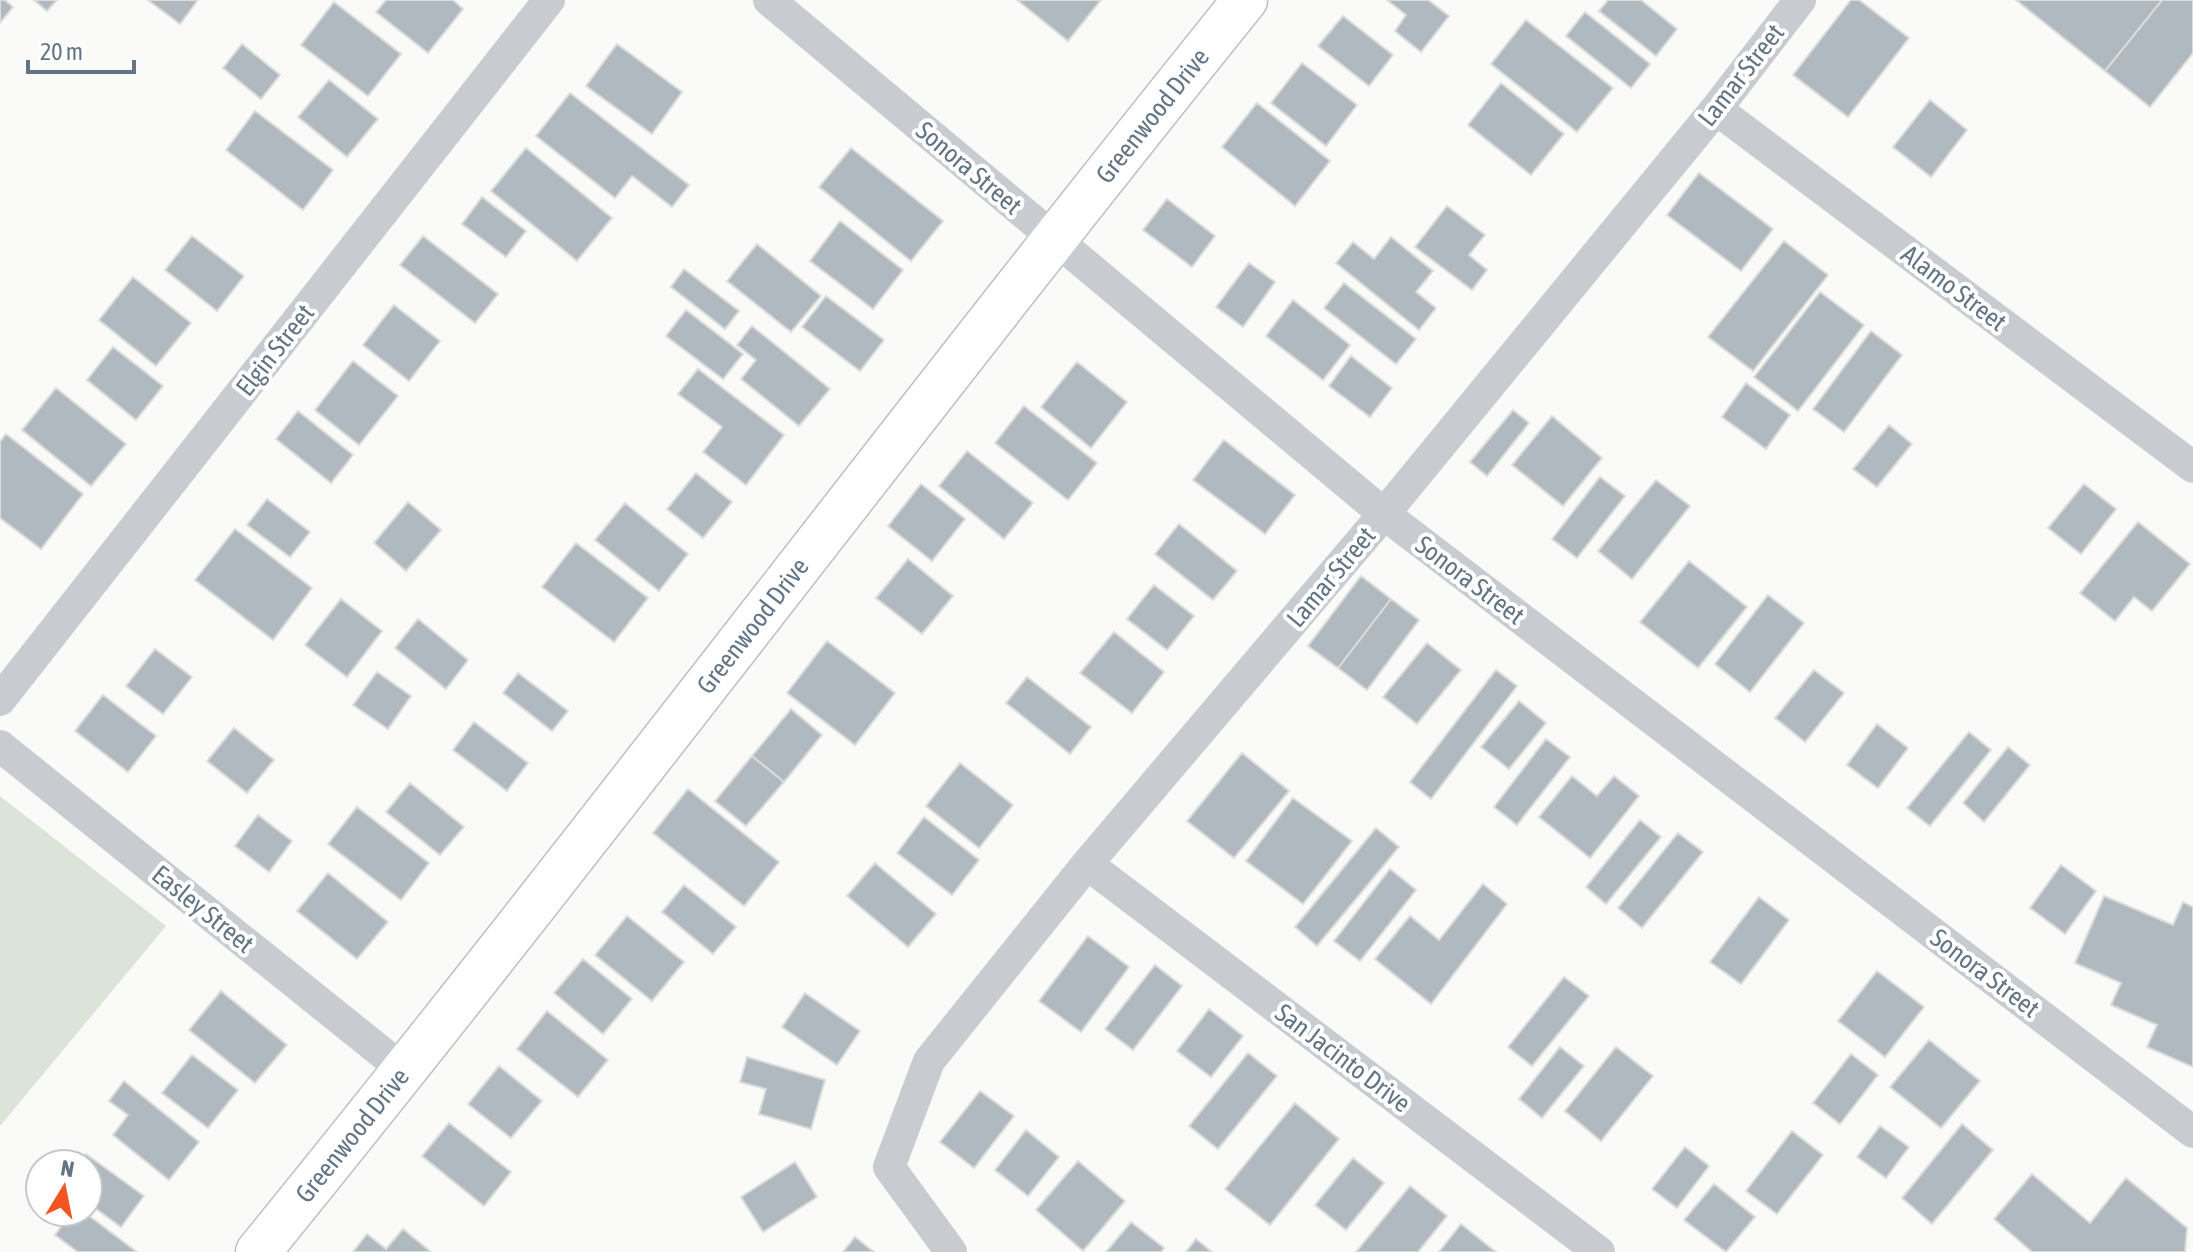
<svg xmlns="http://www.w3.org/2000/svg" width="2193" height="1252" viewBox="0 0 2193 1252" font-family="'Asap Condensed',sans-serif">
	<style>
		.green { fill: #dce3d8 }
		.building { fill: #b0b9bf; stroke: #dcdcda; stroke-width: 2 }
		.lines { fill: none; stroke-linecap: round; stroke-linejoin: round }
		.secondary-casing { stroke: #bcc1c6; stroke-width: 47 }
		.street { stroke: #c8ccd0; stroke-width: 32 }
		.secondary { stroke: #fff; stroke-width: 44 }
		.labels { text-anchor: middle; stroke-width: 8; stroke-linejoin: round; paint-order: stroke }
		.street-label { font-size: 26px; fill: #637585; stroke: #fff }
	</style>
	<rect width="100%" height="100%" fill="#fafaf8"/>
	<path class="green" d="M0,796L166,926L0,1126Z"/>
	<path class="building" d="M0,0H5L13,7L0,23Z
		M34,0H57L47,11Z
		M148,0H198L180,24Z
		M386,0H453L463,9L428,53L376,12Z
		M1017,0H1101L1068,41Z
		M1387,0H1428L1449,16L1421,52L1395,31L1406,15Z
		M1608,0H1641L1677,29L1656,56L1599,11Z
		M1851,0H1859L1909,38L1848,117L1793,75Z
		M2016,0H2162L2105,71Z
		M2162,0H2193V53L2150,107L2105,71Z
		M334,2L401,54L368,96L301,45Z
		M1585,12L1650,64L1631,88L1566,36Z
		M1343,16L1393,55L1369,86L1318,46Z
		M1526,20L1613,88L1577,132L1491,64Z
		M242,44L280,75L261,99L223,68Z
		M617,44L682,92L652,134L586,86Z
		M1302,63L1357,105L1326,146L1271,103Z
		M329,80L378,119L347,157L298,117Z
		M1501,83L1564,134L1531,175L1468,125Z
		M570,93L689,185L672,207L632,176L615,198L536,136Z
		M1930,100L1967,130L1931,177L1893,147Z
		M1257,103L1330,161L1295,206L1222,147Z
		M255,111L333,170L303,210L226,150Z
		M526,148L612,218L577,261L491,191Z
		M851,148L943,221L911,261L819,187Z
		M1699,173L1773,229L1741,271L1667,215Z
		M482,197L526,231L506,257L462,224Z
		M1167,199L1215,236L1192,267L1143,230Z
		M1447,206L1485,235L1469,255L1487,270L1472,290L1415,247Z
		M840,221L903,270L873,309L810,261Z
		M192,236L244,276L217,311L165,270Z
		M423,236L498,294L475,323L400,265Z
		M1391,237L1433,271L1416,292L1436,308L1419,330L1336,263L1353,242L1374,259Z
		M1784,241L1828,275L1753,371L1708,337Z
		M757,244L821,296L791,332L727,281Z
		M1249,263L1275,282L1243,327L1216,307Z
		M684,269L739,311L725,329L671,287Z
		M133,277L191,323L156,366L99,320Z
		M1344,283L1416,339L1396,364L1324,308Z
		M1820,292L1864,325L1798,411L1754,377Z
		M826,296L884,340L860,371L802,327Z
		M1293,300L1350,345L1323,380L1266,336Z
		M394,305L440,341L409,381L363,345Z
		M686,310L743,354L723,379L666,336Z
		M752,326L830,389L799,426L741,379L756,360L737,345Z
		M1871,331L1902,355L1844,432L1813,409Z
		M113,347L163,386L136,420L87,380Z
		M1351,356L1392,388L1370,417L1329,386Z
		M353,361L398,396L359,445L315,410Z
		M1077,362L1127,402L1091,448L1041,407Z
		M698,369L784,435L746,485L703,452L722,427L678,394Z
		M1746,383L1790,415L1766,449L1722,417Z
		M56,388L126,444L91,486L22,430Z
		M1024,406L1097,463L1068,500L995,443Z
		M1513,410L1529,423L1487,476L1470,462Z
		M298,411L353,455L331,483L276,439Z
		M1552,416L1602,458L1563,506L1512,465Z
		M1889,425L1912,444L1877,487L1853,469Z
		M6,434L83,494L41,549L0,518V442Z
		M1224,440L1295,495L1265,534L1193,480Z
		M967,451L1033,503L1004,539L939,486Z
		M696,473L732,502L703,538L667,509Z
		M1600,477L1625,496L1577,558L1552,539Z
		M1656,480L1690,506L1632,579L1598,551Z
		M921,484L965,519L932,561L888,526Z
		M2084,484L2116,509L2081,554L2048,528Z
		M267,499L310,532L290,557L247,525Z
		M408,502L441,530L406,571L374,543Z
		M625,503L688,554L659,591L595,540Z
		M2138,522L2190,564L2152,611L2134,597L2115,621L2080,593Z
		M1179,524L1237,571L1213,600L1155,554Z
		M235,529L312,588L273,640L195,580Z
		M576,543L648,598L614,642L542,587Z
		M908,559L953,596L922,634L876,598Z
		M1689,561L1747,607L1698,668L1640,622Z
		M1361,576L1391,599L1338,668L1308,646Z
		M1154,585L1194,616L1167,650L1127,619Z
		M1768,595L1804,623L1750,692L1715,664Z
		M341,599L382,631L347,677L305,645Z
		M1391,599L1419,620L1367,690L1338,668Z
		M418,619L468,660L446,689L395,648Z
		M1114,632L1164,672L1132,713L1080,673Z
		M827,641L895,693L855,745L787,693Z
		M1427,643L1461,670L1417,724L1383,697Z
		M155,649L192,677L163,714L126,686Z
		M1496,670L1517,686L1431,799L1410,782Z
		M1814,670L1844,693L1805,742L1775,718Z
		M377,672L411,696L388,729L353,705Z
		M518,673L568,711L552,731L503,693Z
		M1027,677L1091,727L1070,754L1006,703Z
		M103,695L156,736L128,772L75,731Z
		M1519,701L1546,723L1509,769L1481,747Z
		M791,709L822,735L784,782L752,756Z
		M474,722L528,763L507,791L453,750Z
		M1877,724L1908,748L1878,788L1847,765Z
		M234,728L274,760L247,793L207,761Z
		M1969,732L1991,750L1930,826L1907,808Z
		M1546,739L1570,757L1517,825L1494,807Z
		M2008,747L2030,765L1984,822L1963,803Z
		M1242,753L1289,791L1234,858L1187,821Z
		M752,756L784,782L746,826L715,801Z
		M960,763L1013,805L979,848L926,806Z
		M1572,776L1597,796L1614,776L1639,796L1590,858L1539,817Z
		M410,783L464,827L440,855L386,812Z
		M688,789L779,862L744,906L653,833Z
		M1293,798L1352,841L1303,904L1246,861Z
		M357,807L429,863L401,900L328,844Z
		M258,815L292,841L269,872L235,846Z
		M924,817L979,860L952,895L897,853Z
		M1640,820L1661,837L1606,904L1586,887Z
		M1376,828L1399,847L1317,946L1295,927Z
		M1678,833L1703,852L1642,928L1618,908Z
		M875,863L936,914L908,947L847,896Z
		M2061,865L2096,891L2065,934L2030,908Z
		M1390,869L1416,890L1360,961L1334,941Z
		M328,873L388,922L357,959L297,911Z
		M1483,884L1507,904L1431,1004L1375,959L1410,916L1439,940Z
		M684,885L736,927L713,954L662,912Z
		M2104,896L2173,925L2183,902L2193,907V1067L2147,1047L2157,1025L2111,1005L2121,983L2075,963Z
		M1759,897L1789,920L1741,984L1710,962Z
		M627,916L684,962L652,1001L595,955Z
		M1088,936L1129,967L1081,1032L1039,1001Z
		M583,959L632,999L603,1034L554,993Z
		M1155,965L1182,986L1133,1050L1105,1029Z
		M1877,971L1924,1007L1885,1057L1838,1021Z
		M1564,977L1589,996L1532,1066L1508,1047Z
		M221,991L287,1045L255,1083L189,1030Z
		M805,993L860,1031L837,1065L782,1027Z
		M1209,1009L1243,1036L1211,1077L1177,1051Z
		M547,1011L608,1060L578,1097L517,1049Z
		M1929,1040L1980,1081L1941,1128L1890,1087Z
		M1560,1047L1584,1066L1542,1118L1519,1099Z
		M1616,1047L1653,1076L1601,1141L1565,1111Z
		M1248,1053L1277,1076L1218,1149L1189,1126Z
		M1851,1054L1878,1075L1840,1124L1813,1103Z
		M192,1055L238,1090L208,1128L162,1093Z
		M747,1057L825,1080L811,1129L759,1114L766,1089L740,1082Z
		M499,1066L542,1101L511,1138L468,1104Z
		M124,1081L199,1142L169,1180L113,1135L128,1115L109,1101Z
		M980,1091L1014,1116L974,1168L940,1142Z
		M1295,1103L1339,1139L1270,1225L1225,1189Z
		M449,1123L511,1172L484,1206L422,1156Z
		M1962,1124L1993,1150L1932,1224L1902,1198Z
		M1880,1126L1909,1147L1886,1178L1857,1157Z
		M1026,1130L1059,1157L1028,1196L995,1170Z
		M1792,1131L1823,1155L1777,1214L1746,1191Z
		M1685,1147L1709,1166L1677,1208L1652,1189Z
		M86,1154L144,1196L121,1227L88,1203V1164H79Z
		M1353,1158L1384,1183L1346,1230L1315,1205Z
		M1078,1161L1125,1201L1083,1251L1036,1210Z
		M795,1162L817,1197L763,1232L741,1197Z
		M2032,1174L2090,1223L2126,1178L2187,1228L2185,1252H2032L1994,1219Z
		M1714,1184L1755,1217L1726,1252L1684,1220Z
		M1410,1186L1447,1216L1418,1252H1356Z
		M72,1212H84L137,1252H78L55,1235Z
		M1131,1222L1164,1248L1161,1252H1106Z
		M1461,1224L1496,1252H1439Z
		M403,1229L431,1252H353L367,1234L386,1249Z
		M855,1237L874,1252H843Z
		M1196,1239L1212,1252H1186Z"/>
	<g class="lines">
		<defs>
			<g id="secondary">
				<path id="s1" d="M258,1252C593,840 911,414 1245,0"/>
			</g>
		</defs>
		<use href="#secondary" class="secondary-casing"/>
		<path class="street" d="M769,0L1384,514L2193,1132
			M1716,109L2193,467
			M0,700L549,0
			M0,746L405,1071
			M1087,864L1599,1252
			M951,1252L889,1167L929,1061L1087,864L1384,514L1716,109L1800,0"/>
		<use href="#secondary" class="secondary"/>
	</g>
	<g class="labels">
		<g class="street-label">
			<text transform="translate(1741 75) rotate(-52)" y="9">Lamar Street</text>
			<text dy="9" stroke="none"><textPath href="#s1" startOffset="1446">Greenwood Drive</textPath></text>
			<text transform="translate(969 168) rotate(40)" y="9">Sonora Street</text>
			<text transform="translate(1954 288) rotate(37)" y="9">Alamo Street</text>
			<text transform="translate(275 350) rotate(-52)" y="9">Elgin Street</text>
			<text transform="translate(1331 577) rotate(-50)" y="9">Lamar Street</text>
			<text transform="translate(1470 580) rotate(37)" y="9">Sonora Street</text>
			<text dy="9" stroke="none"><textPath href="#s1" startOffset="798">Greenwood Drive</textPath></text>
			<text transform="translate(203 909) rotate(39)" y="9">Easley Street</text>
			<text transform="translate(1985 973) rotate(37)" y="9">Sonora Street</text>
			<text transform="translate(1343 1058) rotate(37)" y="9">San Jacinto Drive</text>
			<text dy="9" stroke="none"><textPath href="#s1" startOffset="150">Greenwood Drive</textPath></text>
		</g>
	</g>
	<g transform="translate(64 1188) rotate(10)"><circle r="38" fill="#ffffff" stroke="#c1c8ce" stroke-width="2"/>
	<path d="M0-6L14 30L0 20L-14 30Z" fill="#f25520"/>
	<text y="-12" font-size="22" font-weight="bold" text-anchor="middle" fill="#637585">N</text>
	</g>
	<path d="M28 60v12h106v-12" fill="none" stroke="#637585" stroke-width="4"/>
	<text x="40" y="60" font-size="24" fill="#637585" stroke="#ffffff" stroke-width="6" paint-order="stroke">20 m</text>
</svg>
